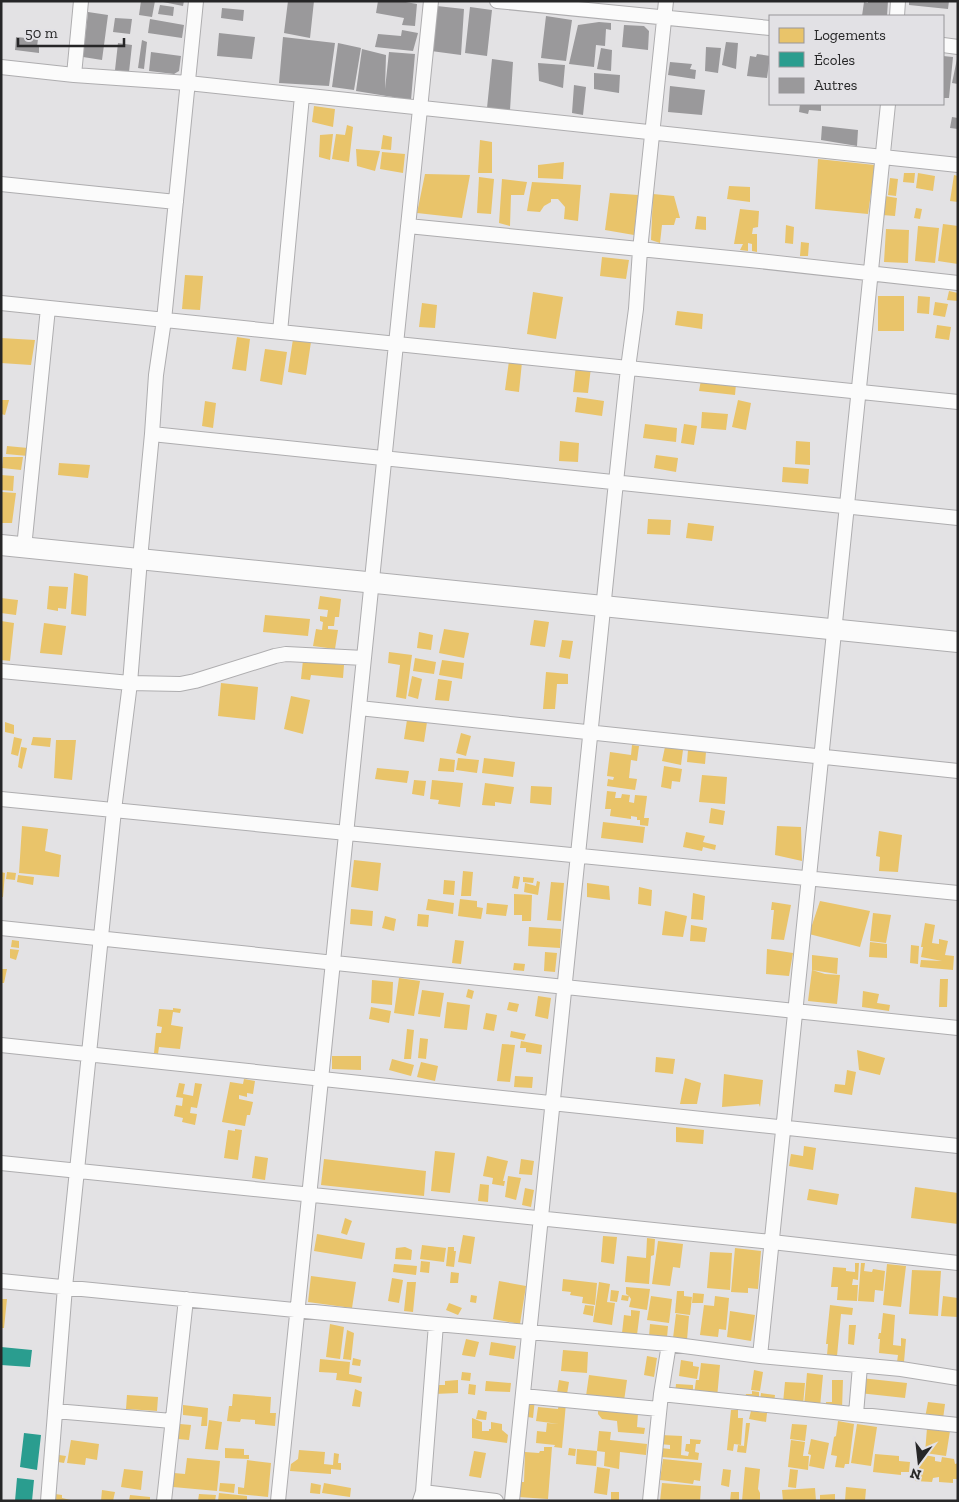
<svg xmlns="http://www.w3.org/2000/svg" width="959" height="1502" viewBox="0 0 959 1502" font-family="'Zilla Slab',serif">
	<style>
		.homes { fill: #e9c46a }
		.schools { fill: #2a9d8f }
		.building { fill: #9a999b }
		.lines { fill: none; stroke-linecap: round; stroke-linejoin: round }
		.street-casing { stroke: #aeadaf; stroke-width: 16 }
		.secondary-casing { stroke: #aeadaf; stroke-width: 22 }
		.street { stroke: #fbfbfb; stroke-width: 14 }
		.secondary { stroke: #fbfbfb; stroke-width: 20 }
	</style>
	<rect width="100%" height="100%" fill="#e3e2e4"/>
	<path class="homes" d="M314,106L335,109L333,127L312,122Z
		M347,125L353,127L349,162L332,159L336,134L345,135Z
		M333,134L330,160L319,157L320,135Z
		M383,135L392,137L391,150L381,149Z
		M480,140L492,142V173H478Z
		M356,149L380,151L375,171L357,166Z
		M382,152L405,154L403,173L380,169Z
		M818,159L875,165L868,214L815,209Z
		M564,162L563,179L538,178V165Z
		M904,173H915L914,183L903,182Z
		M918,173L935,176L933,191L916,188Z
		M425,174L470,175L462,218L417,213Z
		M954,175L958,176V202L950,201Z
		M479,177L494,179L491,214L477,213Z
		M890,178L898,179L896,196L888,195Z
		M502,179L527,182L524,195H511L510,226L499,223Z
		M532,182L581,185L578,221L564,219L565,207L558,199H551V202L544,206L540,212L527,211Z
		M729,186L750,187V202L727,199Z
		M610,193L638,195L634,235L605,230Z
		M653,194L674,196L680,218H676L674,225H662L660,243L651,240Z
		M885,196L897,198L895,216L882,215Z
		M916,208L922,209L920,219L914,218Z
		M740,209L759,211L758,227L753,228L752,234H757V252L752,251V244L748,243V251L740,250L743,244H734Z
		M697,216L706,217V230L695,229Z
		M943,224L958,226V264L938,261Z
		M786,225L794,227L793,244L785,243Z
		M918,226L939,228L935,263L915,261Z
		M886,229L909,230L908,263L884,262Z
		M801,242L809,243L808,256H800Z
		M602,257L629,260L626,279L600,276Z
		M185,275L203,276L200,310L182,309Z
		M949,291L958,293V301L947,300Z
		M533,292L563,297L556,339L527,334Z
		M878,296H904V331H878Z
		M918,296L930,297L929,314L917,313Z
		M935,302L948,304L945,317L933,315Z
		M422,303L437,305L435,328L419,327Z
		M677,311L703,314L702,329L675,325Z
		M937,325L951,327L949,340L935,338Z
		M237,337L250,339L246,371L232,369Z
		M1,338L35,340L31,365L1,363Z
		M293,339L311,342L306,375L288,372Z
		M265,349L287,352L282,385L260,381Z
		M509,361L522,362L519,392L505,390Z
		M576,365L591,367L588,393L573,392Z
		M701,380L736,384L735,395L699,391Z
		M577,397L604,401L602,416L575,412Z
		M1,400H9L5,415L1,414Z
		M738,400L751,403L746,430L732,427Z
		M205,401L216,403L213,428L202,426Z
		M702,412L728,414L726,430L701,428Z
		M645,424L677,428L676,442L643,438Z
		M684,424L697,426L694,445L681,443Z
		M560,441L579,443L578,462L559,461Z
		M796,441L810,442V465L795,464Z
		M7,446L28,448V456L6,454Z
		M656,455L678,458L676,472L654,468Z
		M3,457H23L21,470L2,468Z
		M59,463L90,465L88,478L58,475Z
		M783,467L809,469L808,484L782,482Z
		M1,475L14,476L13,491L1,490Z
		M2,492L16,493L12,523H1Z
		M648,519L671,520L670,535L647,534Z
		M688,523L714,526L712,541L686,538Z
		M74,573L88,576L86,616L71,614Z
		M49,586L68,587L66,609L58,608V611L47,609Z
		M320,596L341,599L339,617H335L334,626H328V629L338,630L335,649L313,646L316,629L322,630L323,622L320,621V616L327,617L328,610L318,609Z
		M1,598L18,600L16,615L1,613Z
		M265,615L310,619L308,636L263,632Z
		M534,620L549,622L545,647L530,645Z
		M1,621L14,623L10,661L1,660Z
		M44,623L66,626L62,655L40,653Z
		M444,629L469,633L464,658L439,653Z
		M419,632L433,635L431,650L417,648Z
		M562,640L573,641L570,659L559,657Z
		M389,652L412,655L406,699L396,697L400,665L388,663Z
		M415,658L436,662L434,674L413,671Z
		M303,660L344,665L343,678L311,675L310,680L301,679Z
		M442,660L464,663L462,679L439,675Z
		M546,672L568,674V684H557L555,709H543Z
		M412,676L422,679L418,699L408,696Z
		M438,679L452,681L449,701L435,700Z
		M221,683L258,687L255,720L218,716Z
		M291,696L310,700L303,734L284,729Z
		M407,720L427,722L424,742L404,739Z
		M5,722L14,725V734L5,732Z
		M461,733L471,736L466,756L456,753Z
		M14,737L22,739L18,756L11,754Z
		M33,737L51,738L50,747L31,745Z
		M56,740H76L72,780L54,778Z
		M632,745L639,746L637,761L631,760L629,778L637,779L635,790L607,786L608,779L613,780L614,777L607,776L610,752L631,755Z
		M21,747L27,748L22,769L18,767Z
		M665,747L683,750L681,765L662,761Z
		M688,750L706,752L705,764L687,762Z
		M440,758L455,760L454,772L438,771Z
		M458,758L479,760L477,773L456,770Z
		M484,758L515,762L513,777L482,773Z
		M664,766L682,769L680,782L672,781L671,789L661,787Z
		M377,768L409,771L407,783L375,779Z
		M702,775L727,777L725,804L699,802Z
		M414,780L426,781L424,796L412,794Z
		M432,780L463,783L460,807L438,804L439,800L430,799Z
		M485,783L514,787L511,804L495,802V806L482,805Z
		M531,786L552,787L551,805L530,803Z
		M607,791L616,792L615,798H621L622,794L630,795L629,802L634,803L635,795L647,796L644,818H649L648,826L640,825V820H637V817L631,816V819L610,816L611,809H605Z
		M711,808L725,811L723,825L709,823Z
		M603,822L645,827L643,843L601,838Z
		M22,826L48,829L45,851L61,855L59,877L19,873Z
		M777,826L801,827L802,861L775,855Z
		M879,831L902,835L898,872L879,871L880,857L876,856Z
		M686,832L705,836L703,842L716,845L715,850L703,847L702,851L683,847Z
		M354,860L381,863L378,891L351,887Z
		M463,871L473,872L471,896H461Z
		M1,872L5,873L3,897H1Z
		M7,872L16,873L15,880L6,879Z
		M18,875L34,877L33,885L17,882Z
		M514,876L520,877L518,889L512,888Z
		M523,877L534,878L533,883L523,882Z
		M444,880L455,881L454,895L443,894Z
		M537,881L540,882L538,895L524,892L525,883L536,886Z
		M551,882L564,883L561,921L547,920Z
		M587,883L609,886L610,900L587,897Z
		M639,887L652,890L651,906L638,904Z
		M693,893L705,896L703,920L691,919Z
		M514,894L532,895L531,921H522V915H514Z
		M428,899L454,903L453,914L426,910Z
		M460,899L477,901V907L483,908L481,919L458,916Z
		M820,901L870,911L860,947L809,934Z
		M772,902L791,905L784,940L771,939L774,910H771Z
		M487,903L508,905L506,916L486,914Z
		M351,909L373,911L372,926L350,924Z
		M665,911L687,916L683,937L662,935Z
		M873,913L891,915L886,943L870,941Z
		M418,914L429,915L428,927L417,926Z
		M385,916L396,919L394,931L382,928Z
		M925,923L935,925L932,943L939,944V939L948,941L945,955L954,956L953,970L920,967L921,960L942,961L921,957L923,947H921Z
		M691,925L707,928L705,942L690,941Z
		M529,927L561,929L560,948L528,946Z
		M12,940L19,941V948L11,947Z
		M455,940L464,941L461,964L452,963Z
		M870,942L887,944V958L869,957Z
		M911,945L919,946L918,964L910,963Z
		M10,949L19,950L16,960L10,958Z
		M767,949L793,953L789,976L766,974Z
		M545,952L557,953L555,972L544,971Z
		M812,955L838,958L837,974L812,970Z
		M514,963L525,964L524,971L513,970Z
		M1,969H7L4,983H1Z
		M812,970L825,974L840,975L837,1004L808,1001Z
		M399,978L420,981L414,1016L394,1013Z
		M940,979H948L947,1007H939Z
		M372,980L393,982L392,1005L371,1003Z
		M468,989L474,991L472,999L466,997Z
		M422,990L444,993L440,1017L418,1014Z
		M863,991L879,994L877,1003L890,1005L889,1011L862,1007Z
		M538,996L551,998L548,1019L535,1016Z
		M447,1002L470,1005L467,1030L444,1028Z
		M509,1002L519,1004L517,1012L507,1010Z
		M371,1007L391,1011L389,1023L369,1019Z
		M173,1008L181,1009L180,1013L173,1012L171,1025L183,1027L180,1049L159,1047L158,1054L154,1053L156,1033H161L162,1027L157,1026L159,1009L173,1010Z
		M486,1013L497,1015L494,1031L483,1029Z
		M407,1029L414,1030L411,1059H404Z
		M511,1031L526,1034L524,1040L510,1037Z
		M420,1038L428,1039L426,1059L418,1058Z
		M521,1041L542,1045L541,1054L526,1052V1048H520Z
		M502,1044L515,1045L510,1082L497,1081Z
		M857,1050L885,1058L880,1075L859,1070Z
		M332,1056H361V1070L332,1069Z
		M656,1057L675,1059L673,1074L655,1072Z
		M392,1059L414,1065L411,1076L389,1070Z
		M421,1062L438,1066L435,1081L417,1077Z
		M847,1070L856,1072L852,1095L834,1092L835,1084L845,1085Z
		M724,1074L763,1080L760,1107L759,1104L722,1107Z
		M515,1076L533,1077L532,1088L514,1087Z
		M685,1078L701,1083L697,1104H680Z
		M244,1079L255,1081L253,1094L247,1093V1097L239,1095V1099L253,1102L250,1115H247L245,1126L222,1122L230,1082L243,1084Z
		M179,1083L185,1084L183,1094L193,1096L195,1083L202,1084L197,1108L191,1107L190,1113L197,1114L195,1125L182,1122L183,1118L174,1116L176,1105L182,1106L183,1098L176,1097Z
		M676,1127L704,1130L703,1144L676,1142Z
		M235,1129L242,1130L238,1160L224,1158L228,1130L235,1131Z
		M804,1146L816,1148L813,1170L789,1166L791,1154L803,1156Z
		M435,1151L455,1153L450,1193L431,1191Z
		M255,1156L268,1158L265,1180L252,1178Z
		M487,1156L508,1161L503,1181H505L504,1186L492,1184L493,1178L483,1176Z
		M324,1159L426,1171L424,1196L321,1185Z
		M521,1159L534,1161L532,1175L519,1174Z
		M508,1176L521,1178L516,1200L505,1197Z
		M480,1184L489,1185L488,1202L478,1201Z
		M915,1187L958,1193V1224L911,1218Z
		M525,1188L534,1190L531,1207L522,1205Z
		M809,1189L839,1194L837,1205L807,1200Z
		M345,1218L352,1221L347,1235L341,1233Z
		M317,1234L365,1243L362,1259L314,1251Z
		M463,1235L475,1237L471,1264L458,1262Z
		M603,1236L617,1237L614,1264L601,1262Z
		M647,1238L655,1239L654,1255L651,1256L649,1284L625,1282L627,1256L646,1258Z
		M658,1241L683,1244L680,1268L673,1267L670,1286L652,1284Z
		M422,1245L446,1248L444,1262L420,1259Z
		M405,1247L412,1250L411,1260L395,1259L396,1248Z
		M448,1247H454V1251H456L454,1267L446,1266Z
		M735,1248L761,1251L758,1289L748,1288V1293L731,1292Z
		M710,1252L732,1253L730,1290L707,1288Z
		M421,1261L430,1262L429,1273L420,1272Z
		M855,1263H859L858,1280L853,1279L852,1285H858L857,1301L837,1300L838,1287H831L833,1267L846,1268V1271L855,1272Z
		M861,1263H865L864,1271L872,1272L873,1269L885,1271L883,1291L875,1290L874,1302L858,1301Z
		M394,1264L417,1266L416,1275L393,1272Z
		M887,1264L906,1266L901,1307L883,1305Z
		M912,1270L941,1271L938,1316L909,1314Z
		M451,1272L459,1273L458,1283H450Z
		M311,1276L356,1282L352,1308L308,1302Z
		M392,1278L403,1280L399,1303L388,1301Z
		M563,1279L597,1283L595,1305L582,1303L583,1297L570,1295L571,1292L562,1291Z
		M499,1281L526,1286L520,1324L493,1319Z
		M407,1282H416L413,1312L404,1311Z
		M599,1282L610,1284L607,1302L615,1303L612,1325L593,1322Z
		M626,1287L650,1289L647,1310L629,1307L631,1299L629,1296L628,1301L621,1300L622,1295L629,1296L626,1294Z
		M611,1290L619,1291L617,1302L610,1301Z
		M677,1291H684V1296L692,1297L690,1315L675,1313Z
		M693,1293L704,1294L703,1303H692Z
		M471,1295L477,1296L476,1303L470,1302Z
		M651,1296L672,1299L669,1323L647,1320Z
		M715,1296L729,1298L726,1330L719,1329L718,1337L700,1335L704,1305L714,1306Z
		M943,1296L958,1298V1317L941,1316Z
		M1,1299H7L4,1328H1Z
		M449,1303L462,1308L458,1315L446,1310Z
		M585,1305L594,1306L593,1316L583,1314Z
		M830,1305L853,1308L852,1315L841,1314L837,1356L827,1355L828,1344H826Z
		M631,1310L640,1311L637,1335L622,1333L624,1315L631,1316Z
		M730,1311L755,1315L751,1341L727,1337Z
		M883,1313L895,1315L893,1345L901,1346V1338L906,1339L904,1362H897L898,1355L879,1353L880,1339H878L879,1333H881Z
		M676,1314L689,1316L687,1340L673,1338Z
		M330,1324L344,1327L340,1359L326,1357Z
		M650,1324L668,1326L667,1338L649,1336Z
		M849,1325H856L854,1345L848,1344Z
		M347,1330L354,1333L351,1360L343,1359Z
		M466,1339L479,1342L475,1357L462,1355Z
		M491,1342L516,1346L514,1359L489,1355Z
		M563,1350L588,1352L587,1373L561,1371Z
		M647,1356L657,1358L654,1377L644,1375Z
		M353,1358L361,1360L360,1366L352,1365Z
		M320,1359L350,1362L349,1374L362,1377L361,1383L336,1380L337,1373L319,1372Z
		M681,1360L693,1362V1366L699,1367L697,1379L679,1376Z
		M701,1363L720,1365L717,1398L694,1395L696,1380H699Z
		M754,1370L763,1372L760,1391L751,1390Z
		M462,1372L471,1373L470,1381L461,1380Z
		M807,1373L823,1375L820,1407L804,1406Z
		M589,1375L627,1380L624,1401L586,1396Z
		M861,1378L907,1383L905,1398L859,1393Z
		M458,1380V1393L434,1394V1385H445V1381Z
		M559,1380L569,1382L567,1394L557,1393Z
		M832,1380H843L842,1409L826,1408V1402H832Z
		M486,1381L511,1383L510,1392L485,1391Z
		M785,1382L805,1383L803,1405L783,1403Z
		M469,1384L476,1385L475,1395L468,1394Z
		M676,1384L693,1385V1395L675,1394Z
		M355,1389L362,1392L360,1407L352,1406Z
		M752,1391L759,1392V1400L745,1398L746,1394H752Z
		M761,1393L775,1395L774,1403L760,1401Z
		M233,1394L271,1397L270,1413H276L275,1426L255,1424V1420L241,1419L240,1422L227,1421L229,1406H232Z
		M127,1395L158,1397L157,1411L126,1409Z
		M526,1397L535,1399L533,1418L523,1416Z
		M559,1402L566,1403L562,1448L554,1447L555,1445L536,1443L537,1431L546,1432L547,1423L559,1424L536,1421L538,1407L558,1409Z
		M928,1402L945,1404L943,1419L925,1418Z
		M183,1405L208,1408L207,1426H201L202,1417L183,1415Z
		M598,1409L638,1413L637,1427L645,1428L644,1434L618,1432L617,1421L602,1419L598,1414Z
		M478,1410L487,1412L486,1420L476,1419Z
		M731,1410H738V1418H743L741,1445L734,1444L733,1451L727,1450Z
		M751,1411L767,1413L766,1422L749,1419Z
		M472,1418L482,1422V1431H489V1429H491V1422L502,1424V1430L508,1435L507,1443L472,1438Z
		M209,1420L222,1422L218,1450L205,1449Z
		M838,1421L854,1424L849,1464H845L844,1468L835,1467L837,1456L831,1455L834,1437L836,1436Z
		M746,1423H750L746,1453L737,1452L738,1445L744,1446Z
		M180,1424L191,1425L189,1440L178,1439Z
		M792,1424L807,1425L805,1441L790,1439Z
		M857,1424L877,1427L871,1466L851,1463Z
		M927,1428L950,1431L946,1456L925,1453Z
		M599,1431L611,1432L610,1440L647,1444L646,1455L620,1452L619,1469L604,1466L605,1452L597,1451L596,1466L576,1464L577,1449L597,1451Z
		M661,1435L682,1436L681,1455L688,1456L689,1452L685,1451L686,1444H690V1439L701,1440L700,1444H696L695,1452L699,1453L698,1460L661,1457V1448L670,1449V1445L660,1444Z
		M811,1439L829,1443L824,1469L809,1466L811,1455L808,1454Z
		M71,1440L99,1444L97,1460L86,1458L85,1465L67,1463Z
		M791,1440L805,1442L803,1456H809L808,1470L788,1467Z
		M544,1447H552L548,1499L518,1497L520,1482H524L525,1452L539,1453L540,1451H544Z
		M225,1448L244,1449V1455H249V1459L225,1458Z
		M569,1448L576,1449L575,1456L568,1455Z
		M299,1450L325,1452L324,1464L333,1465L334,1453L339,1454L338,1463H341V1470L331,1469V1474L290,1471L291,1464L298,1459Z
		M474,1451L486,1453L481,1478L469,1476Z
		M875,1454L899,1456V1461L910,1462L909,1472H901V1475L873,1472Z
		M919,1454L935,1457V1461L941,1462L942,1457L954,1459L955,1464L958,1463V1479H953V1483L939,1482V1477L933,1478L932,1482L915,1481Z
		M59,1455L66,1456L64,1463L58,1462Z
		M187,1458L220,1461L217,1491L173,1487L174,1473L185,1474Z
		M663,1459L702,1463L700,1481L694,1480L693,1484L660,1480Z
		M247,1460L271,1463L268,1497L238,1494V1487L244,1488Z
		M597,1467L610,1469L607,1495L594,1493Z
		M745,1467L760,1469L758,1489L760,1493V1501H742Z
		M124,1469L143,1471L141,1490L121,1487Z
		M723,1469L731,1470L729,1487L721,1485Z
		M790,1469L798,1470L796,1488L788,1487Z
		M220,1483L235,1484L234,1493L219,1491Z
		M311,1483L321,1485L320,1494L310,1493Z
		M324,1483L351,1488L350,1497L322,1493Z
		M662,1483L701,1486L700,1501H660Z
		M846,1487L866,1489L865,1501H845Z
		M815,1488L816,1501H783L782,1490Z
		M102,1490L115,1492L113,1501H101Z
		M611,1492H619V1501H611Z
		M731,1492H739V1501H730Z
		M219,1493L247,1496V1501H218Z
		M55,1494L62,1495V1498L75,1501H54Z
		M199,1494L216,1495L215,1501H198Z
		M835,1494V1501H820V1495Z
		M130,1495L150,1497V1501H129Z"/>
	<path class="schools" d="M1,1347L32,1350L30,1367L1,1365Z
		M24,1433L41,1435L37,1470L20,1467Z
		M17,1478L34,1480L32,1501H15Z"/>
	<path class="building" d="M141,1H155L152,17L139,15Z
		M158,1H184L183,6Z
		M288,1H314L310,38L284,33Z
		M378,1H400L417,4L415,26L402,25L404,18L376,13Z
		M868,1H888L887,16H862L864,2L868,3Z
		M909,1H949L948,9L909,5Z
		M160,5L174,7L173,16L158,14Z
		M437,6L464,9L461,55L431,51Z
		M470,7L492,10L487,56L465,53Z
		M222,8L244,10L243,21L221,18Z
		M88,12L108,15L102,60L83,57Z
		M546,16L572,20L566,61L541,58Z
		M115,18L132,19L130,34L113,32Z
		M150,19L184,25L182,38L148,33Z
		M599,22L611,23V30L606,29L605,46L596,45L594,67L569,64L578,25Z
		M624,25L644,26L649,31L648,50L622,47Z
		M402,30L418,33L413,51L375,47L378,34L401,36Z
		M219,33L255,37L252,59L217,56Z
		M16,37L38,39L37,47H39V53L15,50Z
		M283,37L335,43L329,86L279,83Z
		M142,40L147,42L144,69L138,68Z
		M726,42L738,43L736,69L722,65Z
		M118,43L132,45L129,72L115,70Z
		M338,43L361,48L354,90L332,87Z
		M706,47L721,48L718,73L705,71Z
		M601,48L612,50L611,71L597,69Z
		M362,49L386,55L385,89L389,52L415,54L411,100L356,91Z
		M151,52L181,56L179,71L174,74L149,71Z
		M757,54L770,56L767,78L747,76L750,56L756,57Z
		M943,56L953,57L949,98H943Z
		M492,59L513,62L510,110L487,108Z
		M957,59H958V84L952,83Z
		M670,62L692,64L690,69L696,70L695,79L668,75Z
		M538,63L565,65L563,88L539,81Z
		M594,73L620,75L619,93L594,89Z
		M574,85L586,87L583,115L572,113Z
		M670,86L705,90L702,115L668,112Z
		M800,104H821V111L809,110L808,114L799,112Z
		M952,117L958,118V129L950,128Z
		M822,126L858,130L857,146L821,140Z"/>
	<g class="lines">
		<defs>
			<path id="street" d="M497,1L770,28
				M897,16L898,1
				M943,45L958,47
				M1,67L74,75L188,83L958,165
				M74,75L81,1
				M1,184L176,202
				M408,226L750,260L958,283
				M1,303L958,402
				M280,332L302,96
				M152,434L958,518
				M24,548L48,308
				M1,671L130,683L180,684L195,681L275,656L286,654L364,658
				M359,708L958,771
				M1,799L958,893
				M1,928L958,1028
				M1,1045L958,1146
				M1,1163L772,1242L958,1263
				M1,1281L436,1324L669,1344L760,1356L901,1369L958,1378
				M760,1356L888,104
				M661,1394L958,1425
				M523,1396L659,1409
				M55,1411L172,1421
				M856,1414L860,1366
				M423,1492L496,1501
				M48,1501L65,1287L114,810L130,683L140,559L152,434L156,375L164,320L196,1
				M164,1501L186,1299
				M278,1501L431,1
				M420,1501L423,1492L436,1324
				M512,1501L616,482L628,368L636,309L640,250L666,1
				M650,1501L661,1394L669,1344"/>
			<path id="secondary" d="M1,545L958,642"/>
		</defs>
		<use href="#street" class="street-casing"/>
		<use href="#secondary" class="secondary-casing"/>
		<use href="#street" class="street"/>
		<use href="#secondary" class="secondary"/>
	</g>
	<rect width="959" height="1502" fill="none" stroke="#262627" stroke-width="5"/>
	<rect x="769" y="15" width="175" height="90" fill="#e2e1e5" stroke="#979699"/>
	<rect x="779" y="28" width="25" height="15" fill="#e9c46a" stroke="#979699"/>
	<text x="814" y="40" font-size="15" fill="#262627">Logements</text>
	<rect x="779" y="52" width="25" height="15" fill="#2a9d8f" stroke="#979699"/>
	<text x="814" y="65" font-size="15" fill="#262627">Écoles</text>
	<rect x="779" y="78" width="25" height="15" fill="#9a999b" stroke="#979699"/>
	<text x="814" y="90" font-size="15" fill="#262627">Autres</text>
	<g transform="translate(919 1462) rotate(195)" stroke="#e2e1e5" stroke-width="4" paint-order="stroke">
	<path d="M0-4L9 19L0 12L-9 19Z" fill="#262627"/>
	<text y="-8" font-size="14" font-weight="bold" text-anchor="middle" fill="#262627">N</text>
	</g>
	<path d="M18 38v8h106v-8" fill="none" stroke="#262627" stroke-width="2.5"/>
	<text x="25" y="38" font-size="15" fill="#262627" stroke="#e2e1e5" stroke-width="4" paint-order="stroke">50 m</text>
</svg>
